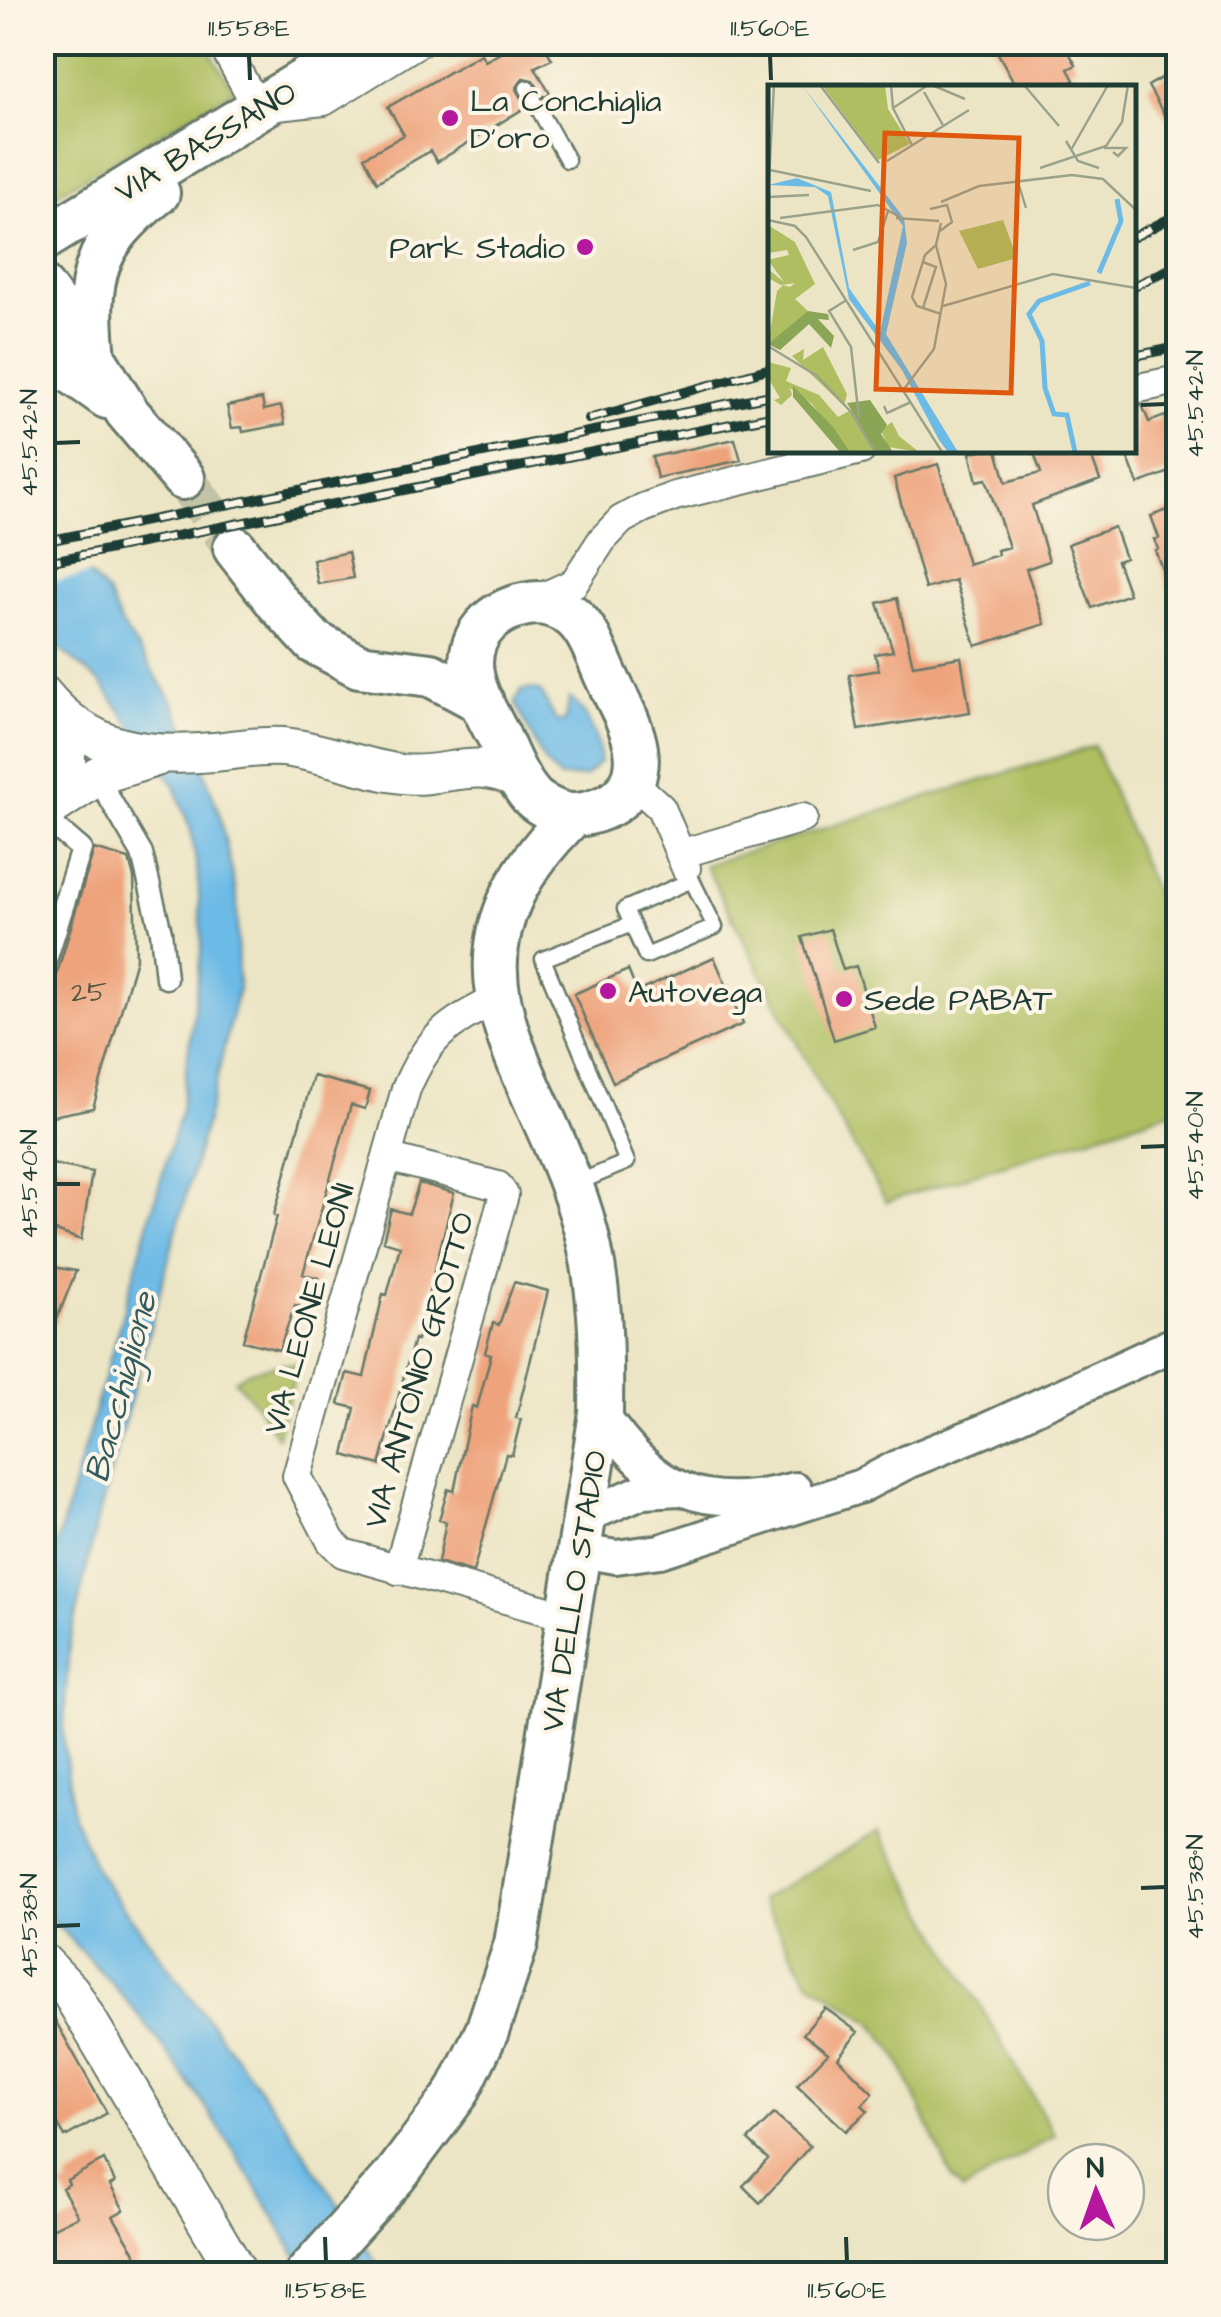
<svg xmlns="http://www.w3.org/2000/svg" width="1221" height="2317" viewBox="0 0 1221 2317" font-family="'Architects Daughter',sans-serif">
	<style>
		.green { fill: #aebe60; stroke: #667e4a; stroke-width: 2.5 }
		.water { fill: #6cbae6; stroke: #467c8d; stroke-width: 2.5 }
		.pier { fill: #ece5c5 }
		.building { fill: #eea37c }
		.lines { fill: none; stroke-linecap: round; stroke-linejoin: round }
		.primary-tunnel { stroke: #c3c3a8; stroke-width: 42; stroke-dasharray: 42 21; stroke-linecap: butt }
		.service-casing { stroke: #677867; stroke-width: 19 }
		.pedestrian-casing { stroke: #677867; stroke-width: 25 }
		.minor-casing { stroke: #677867; stroke-width: 32 }
		.tertiary-casing { stroke: #677867; stroke-width: 38 }
		.secondary-casing { stroke: #677867; stroke-width: 42 }
		.primary-casing { stroke: #677867; stroke-width: 48 }
		.service { stroke: #fff; stroke-width: 14 }
		.pedestrian { stroke: #fff; stroke-width: 20 }
		.minor { stroke: #fff; stroke-width: 28 }
		.tertiary { stroke: #fff; stroke-width: 32 }
		.secondary { stroke: #fff; stroke-width: 38 }
		.primary { stroke: #fff; stroke-width: 42 }
		.rail-casing { stroke: #1f3d34; stroke-width: 10 }
		.rail { stroke: #fcf5e5; stroke-width: 6; stroke-dasharray: 19; stroke-linecap: butt }
		.ticks { fill: none; stroke: #1f3d34; stroke-width: 4 }
		.poi-dot { fill: #b5179e; stroke: #fcf5e5; stroke-width: 4 }
		.labels { text-anchor: middle; stroke-width: 8; stroke-linejoin: round; paint-order: stroke }
		.number-label { font-size: 28px; fill: #535646 }
		.poi-label { font-size: 32px; fill: #1f3d34; stroke: #fcf5e5; text-anchor: start }
		.street-label { font-size: 32px; fill: #1f3d34; stroke: #fcf5e5 }
		.water-label { font-size: 35px; font-style: italic; fill: #325c60; stroke: #fcf5e5 }
		.inset-river { fill: none; stroke: #6cbae6; stroke-width: 5 }
		.inset-road { fill: none; stroke: #9aa28b; stroke-width: 2.5 }
		.view { fill: #de580e; fill-opacity: 0.15; stroke: #de580e; stroke-width: 5 }
		.inset-edge { fill: none; stroke: #1f3d34; stroke-width: 5 }
		.neatline { fill: none; stroke: #1f3d34; stroke-width: 4 }
		.ticks-label { font-size: 25px; text-anchor: middle; fill: #1f3d34 }
	</style>
	<rect width="100%" height="100%" fill="#fcf5e5"/>
	<filter id="ink" filterUnits="userSpaceOnUse"><feTurbulence type="fractalNoise" baseFrequency=".01" numOctaves="2"/><feDisplacementMap in="SourceGraphic" scale="20" xChannelSelector="R" yChannelSelector="G"/><feConvolveMatrix kernelMatrix="1 2 1 2 8 2 1 2 1" color-interpolation-filters="sRGB"/></filter>
	<filter id="wash" filterUnits="userSpaceOnUse"><feTurbulence type="fractalNoise" baseFrequency=".0048" numOctaves="4" result="noise"/><feDisplacementMap in="SourceGraphic" scale="40" xChannelSelector="R" yChannelSelector="G"/><feGaussianBlur stdDeviation="2.25" result="paint"/><feColorMatrix in="noise" values="0 0 0 0 0 0 0 0 0 0 0 0 0 0 0 0 0 1.4 0 .05"/><feComposite in="paint" operator="in"/></filter>
	<g filter="url(#wash)">
		<rect width="100%" height="100%" fill="#ece5c5"/>
		<path class="green" d="M42,43H205L234,90L43,202Z
			M1094,746L1178,948V1109L886,1202L822,1091L705,865Z
			M281,1364L298,1365L277,1437L258,1407L235,1380L250,1371Z
			M879,1831L1055,2135L963,2191L953,2180L896,2054L872,2022L809,1981L761,1900Z"/>
		<path class="water" d="M42,527L107,593L120,622L172,700L201,762L220,816L237,897L238,989L212,1099L96,1526L69,1645L63,1736L73,1816L97,1872L283,2120L384,2274H307C253,2179 196,2084 126,2000C100,1969 70,1940 43,1910V1593L181,1109L202,946L198,875L191,831L175,786L101,683L43,635Z
			M530,689L541,691L555,719L561,723L566,719L569,698C586,707 600,743 600,762L585,777L560,778L544,762L515,702L522,690Z"/>
		<path class="pier" d="M43,522L46,524L94,573L43,584Z"/>
		<g id="blocks">
			<path class="building" d="M521,42H542L552,59L535,67L550,94L544,97L533,80L523,78L516,89L526,107L437,162L430,151L377,182L364,157L404,135L388,107L481,54L485,61Z
				M992,42H1063L1076,65L1068,69L1074,80L1060,88H1017Z
				M1178,68V140L1148,86Z
				M262,399L264,410L281,406L285,424L243,432L242,427L232,428L227,406Z
				M1142,405L1149,422L1165,416L1178,453V469L1138,484L1125,450H1134V406Z
				M735,439L741,460L657,478L652,457Z
				M981,450H997L1006,482L1041,473L1033,450H1089L1100,480L1032,505L1049,561L1026,569L1045,624L976,646L955,580L925,589L894,478L938,464L968,564L998,555L997,550L1009,547L986,479L977,481L970,453Z
				M1178,506V607L1176,608L1155,550L1158,549L1154,539L1159,538L1151,516Z
				M1114,527L1125,558L1117,561L1129,594L1092,608L1068,544Z
				M348,552L353,578L318,584L313,560Z
				M897,598L913,665L961,657L970,712L858,730L849,675L879,670L875,654L893,651L878,603Z
				M94,849L129,859L134,878L136,959L93,1108L42,1118V1024Z
				M830,929L843,970L856,966L875,1027L834,1040L802,937Z
				M714,957L743,1024L613,1082L574,994L628,970L637,992Z
				M313,1076L370,1091L365,1109L351,1105L303,1274L319,1278L310,1309L295,1305L279,1350L243,1341L277,1216L274,1215Z
				M42,1162L92,1172L81,1240L42,1226Z
				M419,1183L454,1193L417,1340L414,1339L380,1465L344,1455L355,1408L339,1404L347,1373L364,1377L383,1294L387,1295L400,1246L383,1241L391,1209L409,1214Z
				M42,1265L76,1271L44,1352H42Z
				M514,1282L548,1291L516,1418L521,1419L512,1455L506,1454L473,1572L438,1562L446,1522L439,1520L448,1489L454,1491L472,1406L477,1408L491,1355L485,1353L493,1323L499,1325Z
				M42,1997L107,2113L65,2137L42,2097Z
				M825,2008L858,2032L838,2058L873,2093L862,2105L868,2111L846,2131L797,2085L828,2053L803,2034Z
				M774,2114L810,2146L760,2203L743,2186L768,2159L748,2140Z
				M104,2160L115,2182L110,2185L124,2210L113,2216L140,2261L135,2264L143,2274H71L66,2264L42,2274V2234L78,2216L62,2188L69,2184L67,2180Z"/>
		</g>
	</g>
	<g filter="url(#ink)">
		<use href="#blocks" fill-opacity="0" stroke="#677867" stroke-width="2.5"/>
		<g class="lines">
			<path class="primary-tunnel" d="M183,478L235,548"/>
			<defs>
				<path id="service" d="M527,88L567,160
					M686,868L715,927L646,956L625,909L692,880
					M577,1183L627,1162L543,959L632,924"/>
				<path id="pedestrian" d="M104,789L142,854L161,932L166,978
					M42,973L81,849L45,818"/>
				<path id="minor" d="M221,42L258,108L324,101L419,42
					M1134,389L1178,380
					M530,603L574,583L602,540L621,520L643,508L675,496L861,450
					M634,783L661,808L686,868
					M680,854L803,818
					M497,999C447,1024 428,1037 406,1089L297,1476L331,1541L343,1553L569,1617
					M387,1157L498,1186L504,1195L398,1570"/>
				<path id="tertiary" d="M601,1413C655,1492 702,1513 795,1489
					M586,1516L643,1491L680,1489
					M580,1551L616,1557L660,1551L861,1486L907,1462L986,1430L1178,1342"/>
				<path id="secondary" d="M42,694C89,752 145,758 214,752C237,750 260,745 283,747C323,751 362,769 402,774C450,779 471,755 521,780
					M51,807L99,775L156,757
					M42,827L66,767V755L49,704
					M42,1962L70,1991L238,2274"/>
				<path id="primary" d="M42,240L367,42
					M42,287L94,358L127,412L183,478
					M42,351L107,397
					M94,358C86,277 92,245 158,193
					M235,548L278,603L314,642L359,666L431,675L482,702
					M540,603C553,605 564,609 574,618C590,632 598,659 607,678C625,716 659,767 616,801C605,809 587,815 573,815C561,815 541,806 532,797C517,780 508,757 499,737C489,718 476,696 472,674C465,630 500,604 540,603Z
					M307,2274L395,2176L457,2093L487,2031L516,1944L601,1413C602,1347 601,1281 582,1217C534,1058 420,966 572,816"/>
			</defs>
			<use href="#service" class="service-casing"/>
			<use href="#pedestrian" class="pedestrian-casing"/>
			<use href="#minor" class="minor-casing"/>
			<use href="#tertiary" class="tertiary-casing"/>
			<use href="#secondary" class="secondary-casing"/>
			<use href="#primary" class="primary-casing"/>
			<use href="#service" class="service"/>
			<use href="#pedestrian" class="pedestrian"/>
			<use href="#minor" class="minor"/>
			<use href="#tertiary" class="tertiary"/>
			<use href="#secondary" class="secondary"/>
			<use href="#primary" class="primary"/>
			<defs>
				<path id="rail" d="M1134,237L1178,214
					M1134,286L1178,265
					M1134,356L1178,347
					M588,419L771,368
					M42,542L771,395
					M42,563L771,416"/>
			</defs>
			<use href="#rail" class="rail-casing"/>
			<use href="#rail" class="rail"/>
		</g>
	</g>
	<path class="ticks" d="M249,55L250,80M770,55L771,80M1141,405L1166,404M55,443L80,442M1141,1147L1166,1146M55,1184H80M1141,1888L1166,1887M55,1926L80,1925M325,2237L326,2262M846,2237L847,2262"/>
	<g class="poi-dot">
		<circle cx="450" cy="118" r="10"/>
		<circle cx="585" cy="247" r="10"/>
		<circle cx="608" cy="991" r="10"/>
		<circle cx="844" cy="999" r="10"/>
	</g>
	<g class="labels">
		<g class="number-label">
			<text x="89" y="1001">25</text>
		</g>
		<g class="poi-label">
			<text x="470" y="111">La Conchiglia<tspan x="470" dy="37">D'oro</tspan></text>
			<text x="565" y="258" text-anchor="end">Park Stadio</text>
			<text x="628" y="1002">Autovega</text>
			<text x="864" y="1010">Sede PABAT</text>
		</g>
		<g class="street-label">
			<text transform="translate(205 141) rotate(-31)" y="11">VIA BASSANO</text>
			<text transform="translate(308 1308) rotate(-74)" y="11">VIA LEONE LEONI</text>
			<text transform="translate(418 1370) rotate(-74)" y="11">VIA ANTONIO GROTTO</text>
			<text transform="translate(573 1591) rotate(-81)" y="11">VIA DELLO STADIO</text>
		</g>
		<g class="water-label">
			<text transform="translate(120 1387) rotate(-75)" y="12">Bacchiglione</text>
		</g>
	</g>
	<g transform="translate(768 85)">
		<rect width="368" height="368" fill="#ece5c5"/>
		<path d="M54,0H117L120,24L142,59L110,75ZM235,135L249,173L210,184L191,146ZM0,140L27,157L47,199L27,214L40,226L36,232L0,259L9,206L15,200L22,202L27,198L13,200L0,193V184L16,197L0,175L21,170L19,165L0,168ZM55,262L79,309L76,321L24,271L36,264L35,275ZM0,277L23,283L18,296L51,310L70,332L81,326L106,367H82L44,319L22,303L24,310L13,320L6,315L12,313L0,293ZM124,337L131,351L151,367L120,362L113,345Z" fill="#aebe60"/>
		<path d="M40,226L60,229L61,235L50,234L66,251L63,263L41,239L12,265L0,259ZM25,301L65,342L82,367H72L25,312ZM102,315L119,340L113,349L125,367H108L79,318Z" fill="#8aa556"/>
		<path d="M34,0L136,133L139,158L118,249L190,367H180L171,355L134,285L81,214L60,111L47,102L0,100L29,93L63,107L81,203L112,247L135,141Z" fill="#6cbae6"/>
		<path class="inset-river" d="M331,188L353,136L349,114M307,367L299,330L286,329L277,303L274,256L261,229L271,216L322,198"/>
		<path class="inset-road" d="M52,0L111,78M123,0L125,23L144,60M164,0L197,14M256,0L291,41M156,7L176,42M125,23L160,0M298,56L310,76L331,83M336,63H358L350,71L345,67M303,65L340,0M119,76L201,25M272,83L338,61L354,37L360,0M2,85L103,106M249,94L258,123M0,112L41,110M0,112L6,0M173,117L211,101L304,90L335,94L368,125M162,124L179,120L184,137L172,146M12,133L110,120L132,132M128,133L171,136M0,135L27,141L38,152L174,367M168,160L157,170L144,212L149,221L173,229M85,165L110,157L120,126M77,216L61,226L83,262L91,333M175,221L285,189L368,203M155,223L168,182L155,177M0,261L49,291L83,327L107,367M136,304L166,264L178,199L168,160L173,138M116,321L119,328L143,317"/>
		<path class="view" d="M117,48L251,53L243,308L108,304Z"/>
		<rect width="368" height="368" class="inset-edge"/>
	</g>
	<rect width="1221" height="2317" fill="none" stroke="#fcf5e5" stroke-width="110"/>
	<g transform="translate(1096 2192) rotate(358)"><circle r="48" fill="#fcf5e5" stroke="#a4ab9e" stroke-width="2.5"/>
	<path d="M0-8L18 38L0 25L-18 38Z" fill="#b5179e"/>
	<text y="-15" font-size="28" font-weight="bold" text-anchor="middle" fill="#1f3d34">N</text>
	</g>
	<rect x="55" y="55" width="1111" height="2207" class="neatline"/>
	<g class="ticks-label">
		<text x="249" y="36">11.558°E</text>
		<text x="770" y="36">11.560°E</text>
		<text transform="translate(1194 404) rotate(-90)" y="9">45.542°N</text>
		<text transform="translate(28 443) rotate(-90)" y="9">45.542°N</text>
		<text transform="translate(1194 1146) rotate(-90)" y="9">45.540°N</text>
		<text transform="translate(28 1184) rotate(-90)" y="9">45.540°N</text>
		<text transform="translate(1194 1887) rotate(-90)" y="9">45.538°N</text>
		<text transform="translate(28 1926) rotate(-90)" y="9">45.538°N</text>
		<text x="326" y="2298">11.558°E</text>
		<text x="847" y="2298">11.560°E</text>
	</g>
</svg>
